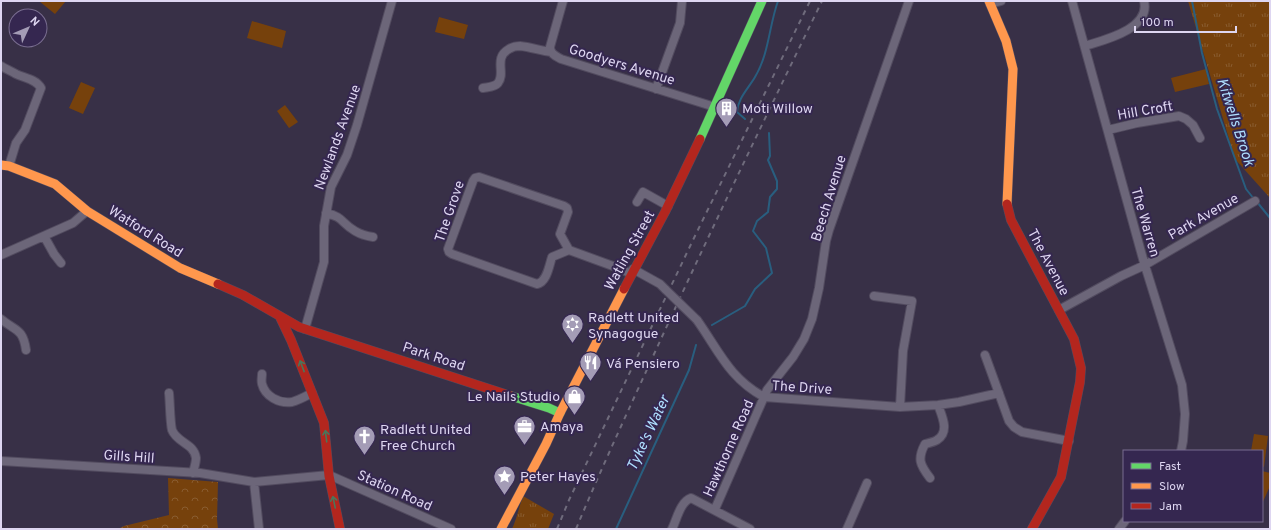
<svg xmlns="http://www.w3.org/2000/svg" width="1271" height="530" viewBox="0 0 1271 530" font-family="Overpass,sans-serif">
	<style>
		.grass { fill: url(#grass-tufts) }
		.forest { fill: url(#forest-crowns) }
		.pitch { fill: #76410c }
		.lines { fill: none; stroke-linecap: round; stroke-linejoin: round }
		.stream { stroke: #295e7f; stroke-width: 2 }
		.street-casing { stroke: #524b5f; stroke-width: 10 }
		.fast-casing { stroke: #524b5f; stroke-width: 10 }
		.slow-casing { stroke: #524b5f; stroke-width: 10 }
		.jam-casing { stroke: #524b5f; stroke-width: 10 }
		.street { stroke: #6c6679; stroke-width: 8 }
		.fast { stroke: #63d668; stroke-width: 9 }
		.slow { stroke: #ff974d; stroke-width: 9 }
		.jam { stroke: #b3261e; stroke-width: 9 }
		.rail { stroke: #6f6b7c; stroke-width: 2; stroke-dasharray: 5 5; stroke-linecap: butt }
		.street-bridge-casing { stroke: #524b5f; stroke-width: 10; stroke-linecap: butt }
		.street-bridge { stroke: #6c6679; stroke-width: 8 }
		.oneway { stroke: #4a765b }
		.labels { text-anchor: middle; stroke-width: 4; stroke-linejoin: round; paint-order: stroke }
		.street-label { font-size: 14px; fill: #ded6f1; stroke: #352750 }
		.poi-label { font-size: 14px; fill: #ded6f1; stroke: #352750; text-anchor: start }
		.water-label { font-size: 15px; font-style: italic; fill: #addcfc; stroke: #352750 }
	</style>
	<defs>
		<pattern id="grass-tufts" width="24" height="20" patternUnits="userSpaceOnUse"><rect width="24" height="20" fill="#76410c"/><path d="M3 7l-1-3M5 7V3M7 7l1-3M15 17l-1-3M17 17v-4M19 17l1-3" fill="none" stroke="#895c30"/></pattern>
		<pattern id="forest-crowns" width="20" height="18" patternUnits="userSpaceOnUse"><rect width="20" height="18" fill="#76410c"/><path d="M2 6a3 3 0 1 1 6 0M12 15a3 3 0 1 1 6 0" fill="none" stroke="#895c30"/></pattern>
	</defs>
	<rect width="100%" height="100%" fill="#383047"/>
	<path class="grass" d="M1188,1H1270V198L1235,159Z
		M523,496L554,514L548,529H512C517,518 519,507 523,496Z"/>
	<path class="forest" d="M168,478L218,482L217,519L218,529H118L124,526L169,515Z"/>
	<path class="pitch" d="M39,1H66L55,14Z
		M439,17L468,25L464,39L435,32Z
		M252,21L286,31L282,48L247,38Z
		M1206,69L1209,84L1175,92L1171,78Z
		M81,82L95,88L83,114L69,108Z
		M285,105L298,122L289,128L277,111Z
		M1254,434L1268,436L1264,467L1262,466V451H1251Z
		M1262,471L1270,473V486L1262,504Z"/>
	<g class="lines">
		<path class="stream" d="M1192,1L1202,53L1217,109L1246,189L1254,199
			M745,119L737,112C738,98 748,89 755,77C769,54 769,26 778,1
			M1257,202L1270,218
			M712,325L745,306L755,289L772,273L766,248L753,231L757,221L768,212L770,197L777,189V181L768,160L770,156L769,133
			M616,529L689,370L696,345"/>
		<defs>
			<path id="street" d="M563,1L550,47C550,54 556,56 561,59L715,107
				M1072,1L1143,259L1182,385L1185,414L1183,441L1181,451
				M990,4L1001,1
				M1085,46C1104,40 1151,29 1144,1
				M1,66C6,69 11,71 16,74C24,78 36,79 41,88L25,130L16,143L9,166
				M483,88C488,87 495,87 498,83C506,73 493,58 509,49C512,47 517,46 520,46C531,47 541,51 551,52
				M656,89L680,23L682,1
				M1108,130L1137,123L1179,116L1186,119L1193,125L1200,138
				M637,202L643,192L668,206
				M326,213C344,217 341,223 355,231C360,234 366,236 373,237
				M44,236L54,254L61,263
				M569,250L560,234L568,212L567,208L564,206L479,177L475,178L473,181L448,249L449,252L452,254L537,284C547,282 549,266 552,257L569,250L621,269L631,274
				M1,255L73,223L87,211
				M633,269L660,284L666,290
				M874,296L912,301L903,351L900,407
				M1059,310L1121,276L1145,265L1255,201
				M1,319C15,331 23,328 26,350
				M697,320C719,351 729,378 764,397L900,407L938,405L959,402L999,393
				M305,329L324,262V226L331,187L347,155L357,125L392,1
				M985,355L1009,421L1014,427L1022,432L1069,441
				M262,374C262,377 261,381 262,384C265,396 279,404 292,402C299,400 306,396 312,393
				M169,393C170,402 170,422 172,430C177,443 194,443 196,458C196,463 194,468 193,473
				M1,461L200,473L254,482L329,475L451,529
				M930,478C920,465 917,459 925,444C929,443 934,442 937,440C950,432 942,416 938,405
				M254,482L259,529
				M715,509L767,390L793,357L804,339L812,319L819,288L826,241L829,230L909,1
				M672,529C677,519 680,502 691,498L750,529
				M847,529L867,483
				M1119,529L1125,521"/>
			<path id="fast" d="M700,139L762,1
				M511,396L549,408L560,413"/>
			<path id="slow" d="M989,1L1006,41L1013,69L1007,204
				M1,165L9,166L55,184L87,211L180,268L218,284
				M501,529L546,444L560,413L624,289"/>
			<path id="jam" d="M1007,204L1011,220L1074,339L1081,368L1080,382L1061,477L1032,529
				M218,284L243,295L299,327L511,396
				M624,289L665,212L700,139
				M280,317L291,340L324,423L329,476L340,529"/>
		</defs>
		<use href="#street" class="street-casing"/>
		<use href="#fast" class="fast-casing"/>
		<use href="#slow" class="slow-casing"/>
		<use href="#jam" class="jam-casing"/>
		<use href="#street" class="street"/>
		<use href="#fast" class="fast"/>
		<use href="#slow" class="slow"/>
		<use href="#jam" class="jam"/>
		<path class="rail" d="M557,529L569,500L693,240L810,1
			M576,529C601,469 628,411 655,352C709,234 765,118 822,1"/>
		<defs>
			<path id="street-bridge" d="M666,290L697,320"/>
		</defs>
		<use href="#street-bridge" class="street-bridge-casing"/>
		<use href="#street-bridge" class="street-bridge"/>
	</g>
	<defs><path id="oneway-shaft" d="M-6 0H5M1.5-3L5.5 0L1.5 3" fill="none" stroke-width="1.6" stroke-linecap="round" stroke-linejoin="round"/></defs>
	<g class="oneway">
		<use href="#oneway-shaft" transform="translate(302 366) rotate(-111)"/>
		<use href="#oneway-shaft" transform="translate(326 436) rotate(-97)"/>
		<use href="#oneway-shaft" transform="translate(334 502) rotate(-102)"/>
	</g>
	<defs>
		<symbol id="building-pin" viewBox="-11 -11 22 30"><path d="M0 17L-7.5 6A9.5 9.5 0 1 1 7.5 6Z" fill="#a49cb6" stroke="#352750"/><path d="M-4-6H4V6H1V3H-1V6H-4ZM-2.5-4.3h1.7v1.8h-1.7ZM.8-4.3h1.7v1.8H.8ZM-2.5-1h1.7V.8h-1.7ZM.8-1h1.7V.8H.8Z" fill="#fff"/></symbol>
		<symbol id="synagogue-pin" viewBox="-11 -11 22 30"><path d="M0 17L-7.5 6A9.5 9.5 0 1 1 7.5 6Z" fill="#a49cb6" stroke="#352750"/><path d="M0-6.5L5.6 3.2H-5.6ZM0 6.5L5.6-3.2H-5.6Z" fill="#fff"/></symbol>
		<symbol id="restaurant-pin" viewBox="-11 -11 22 30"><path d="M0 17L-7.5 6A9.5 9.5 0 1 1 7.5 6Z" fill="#a49cb6" stroke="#352750"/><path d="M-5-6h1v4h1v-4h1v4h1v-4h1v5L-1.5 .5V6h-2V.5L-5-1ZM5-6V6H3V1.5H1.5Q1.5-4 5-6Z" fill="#fff"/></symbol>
		<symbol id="shop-pin" viewBox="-11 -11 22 30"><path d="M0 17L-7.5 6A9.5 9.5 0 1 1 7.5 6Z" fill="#a49cb6" stroke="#352750"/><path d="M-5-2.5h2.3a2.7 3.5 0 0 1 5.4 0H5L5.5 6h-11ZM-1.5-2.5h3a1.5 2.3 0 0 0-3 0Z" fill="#fff"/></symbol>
		<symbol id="office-pin" viewBox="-11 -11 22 30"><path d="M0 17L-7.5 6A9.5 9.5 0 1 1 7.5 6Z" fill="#a49cb6" stroke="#352750"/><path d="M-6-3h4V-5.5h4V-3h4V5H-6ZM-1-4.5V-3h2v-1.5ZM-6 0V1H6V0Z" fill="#fff"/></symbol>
		<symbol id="church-pin" viewBox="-11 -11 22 30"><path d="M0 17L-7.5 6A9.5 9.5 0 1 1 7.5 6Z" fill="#a49cb6" stroke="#352750"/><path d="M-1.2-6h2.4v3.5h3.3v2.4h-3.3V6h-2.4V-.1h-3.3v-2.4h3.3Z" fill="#fff"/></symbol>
		<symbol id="sight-pin" viewBox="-11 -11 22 30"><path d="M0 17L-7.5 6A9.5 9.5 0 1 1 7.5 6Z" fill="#a49cb6" stroke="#352750"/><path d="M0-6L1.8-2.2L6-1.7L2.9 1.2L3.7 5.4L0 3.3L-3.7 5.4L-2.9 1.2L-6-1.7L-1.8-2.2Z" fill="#fff"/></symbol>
	</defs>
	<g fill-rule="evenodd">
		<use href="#building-pin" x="714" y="96" width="25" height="34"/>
		<use href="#synagogue-pin" x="560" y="312" width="25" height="34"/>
		<use href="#restaurant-pin" x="578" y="350" width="25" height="34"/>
		<use href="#shop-pin" x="562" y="384" width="25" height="34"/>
		<use href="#office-pin" x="512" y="414" width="25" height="34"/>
		<use href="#church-pin" x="352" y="424" width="25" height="34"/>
		<use href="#sight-pin" x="492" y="464" width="25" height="34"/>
	</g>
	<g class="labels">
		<g class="street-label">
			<text transform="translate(622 64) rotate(17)" y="5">Goodyers Avenue</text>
			<text transform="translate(1145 110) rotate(-10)" y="5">Hill Croft</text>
			<text transform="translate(337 137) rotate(-70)" y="5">Newlands Avenue</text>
			<text transform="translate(828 198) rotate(-73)" y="5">Beech Avenue</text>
			<text transform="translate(449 211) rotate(-71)" y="5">The Grove</text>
			<text transform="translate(1203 216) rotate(-30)" y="5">Park Avenue</text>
			<text transform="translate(1146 222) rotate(74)" y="5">The Warren</text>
			<text transform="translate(146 231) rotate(32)" y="5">Watford Road</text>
			<text transform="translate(629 250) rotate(-61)" y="5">Watling Street</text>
			<text transform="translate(1049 262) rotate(62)" y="5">The Avenue</text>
			<text transform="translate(434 356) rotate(18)" y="5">Park Road</text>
			<text transform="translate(802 387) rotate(4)" y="5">The Drive</text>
			<text transform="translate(728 448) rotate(-66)" y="5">Hawthorne Road</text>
			<text transform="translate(129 456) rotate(4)" y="5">Gills Hill</text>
			<text transform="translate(395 490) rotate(24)" y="5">Station Road</text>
		</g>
		<g class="poi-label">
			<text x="742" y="113">Moti Willow</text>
			<text x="588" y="322">Radlett United<tspan x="588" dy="16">Synagogue</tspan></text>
			<text x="606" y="368">Vá Pensiero</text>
			<text x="560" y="401" text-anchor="end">Le Nails Studio</text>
			<text x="540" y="431">Amaya</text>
			<text x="380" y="434">Radlett United<tspan x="380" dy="16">Free Church</tspan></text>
			<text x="520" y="481">Peter Hayes</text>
		</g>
		<g class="water-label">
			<text transform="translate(1236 122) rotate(72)" y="5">Kitwells Brook</text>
			<text transform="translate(648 433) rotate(-65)" y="5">Tyke's Water</text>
		</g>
	</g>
	<rect width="1271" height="530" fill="none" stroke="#ded6f1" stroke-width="4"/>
	<rect x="1123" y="450" width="140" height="72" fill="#352750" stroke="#796d90"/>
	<rect x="1131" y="463" width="20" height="6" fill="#63d668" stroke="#796d90"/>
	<text x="1159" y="470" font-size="12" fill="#ded6f1">Fast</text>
	<rect x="1131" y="483" width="20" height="6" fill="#ff974d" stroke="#796d90"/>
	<text x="1159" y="490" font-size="12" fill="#ded6f1">Slow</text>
	<rect x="1131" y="503" width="20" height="6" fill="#b3261e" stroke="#796d90"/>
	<text x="1159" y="510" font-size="12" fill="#ded6f1">Jam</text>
	<g transform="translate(28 28) rotate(46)"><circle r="19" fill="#352750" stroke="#796d90"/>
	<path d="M0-3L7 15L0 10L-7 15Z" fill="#a49cb6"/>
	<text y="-6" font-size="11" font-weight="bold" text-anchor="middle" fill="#ded6f1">N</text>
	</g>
	<path d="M1135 26v6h101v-6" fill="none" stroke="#ded6f1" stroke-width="2"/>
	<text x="1141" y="26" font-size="12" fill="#ded6f1" stroke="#352750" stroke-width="3" paint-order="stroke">100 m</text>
</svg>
